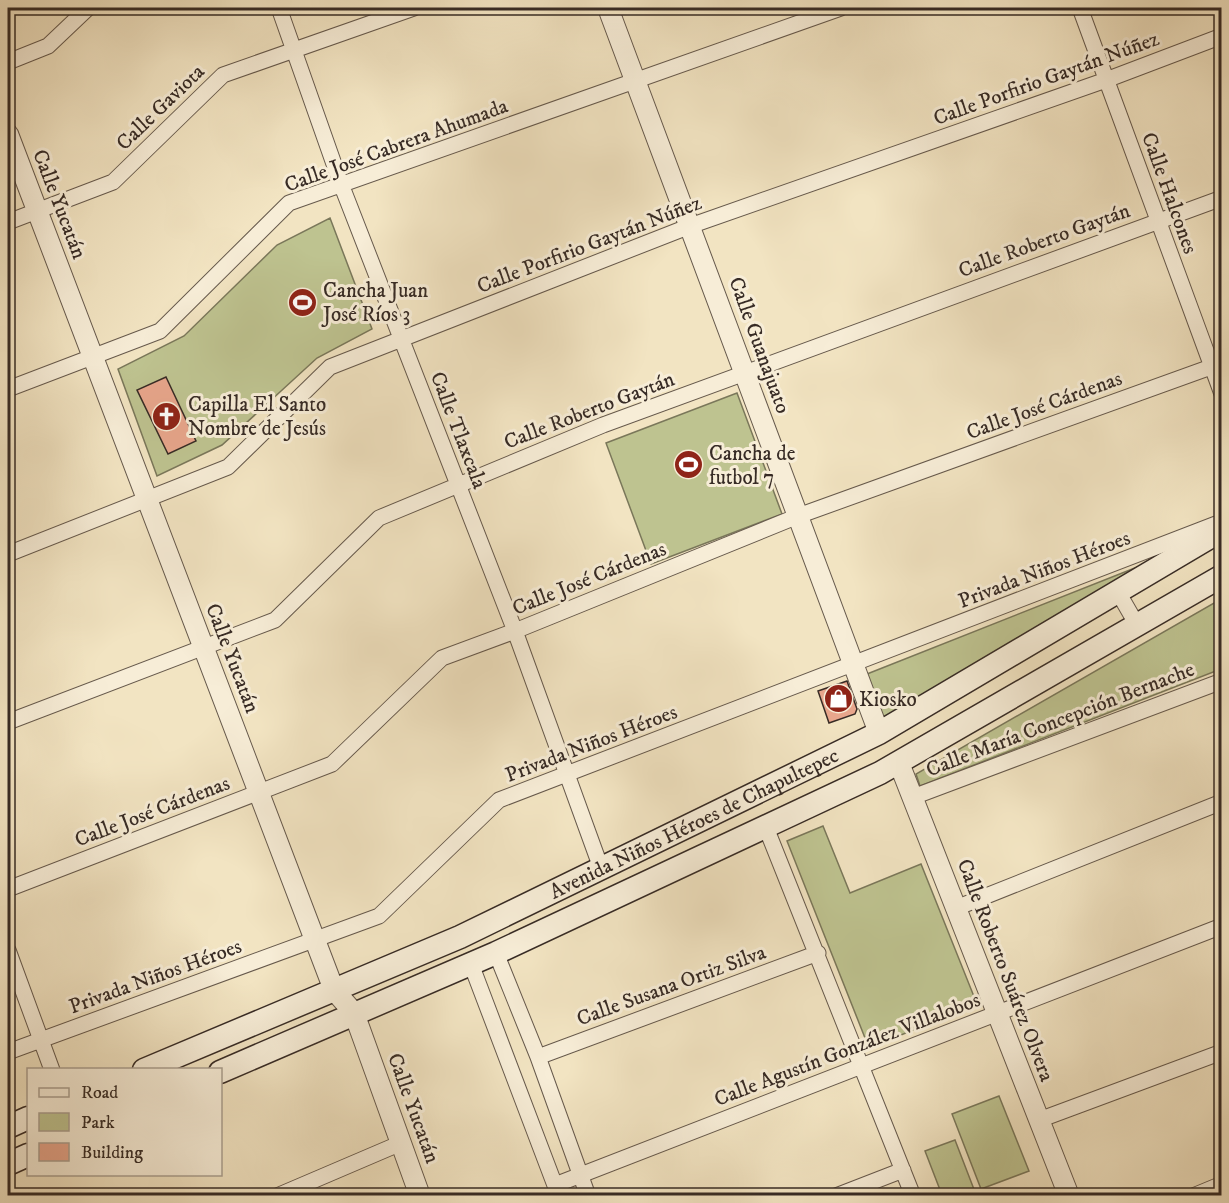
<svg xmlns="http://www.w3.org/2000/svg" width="1229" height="1203" viewBox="0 0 1229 1203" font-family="'IM FELL DW Pica',serif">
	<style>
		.green { fill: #bec390; stroke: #7a775a; stroke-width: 1.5 }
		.building { fill: #e8a68c; stroke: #372b25; stroke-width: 1.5 }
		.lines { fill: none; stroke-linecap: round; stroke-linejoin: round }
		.minor-casing { stroke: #66594c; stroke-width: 17 }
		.tertiary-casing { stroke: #66594c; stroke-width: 22 }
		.secondary-casing { stroke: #372b25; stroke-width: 25 }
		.minor { stroke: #f7edd7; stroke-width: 15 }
		.tertiary { stroke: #f7edd7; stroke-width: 20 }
		.secondary { stroke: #f7edd7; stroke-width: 22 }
		.labels { text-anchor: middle; stroke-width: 6; stroke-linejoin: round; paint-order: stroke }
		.street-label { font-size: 21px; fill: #372b25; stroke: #f7edd7 }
		.poi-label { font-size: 21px; fill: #372b25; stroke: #f7edd7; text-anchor: start }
	</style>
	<rect width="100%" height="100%" fill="#f2e4c2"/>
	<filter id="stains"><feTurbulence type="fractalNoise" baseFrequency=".00333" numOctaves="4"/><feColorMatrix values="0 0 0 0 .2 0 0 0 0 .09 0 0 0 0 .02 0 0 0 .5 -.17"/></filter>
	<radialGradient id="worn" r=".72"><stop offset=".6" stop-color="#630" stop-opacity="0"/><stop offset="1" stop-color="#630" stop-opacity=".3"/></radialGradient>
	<path class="green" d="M330,218L372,329L317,358L222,445L157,476L118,369L184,336L277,245Z
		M737,393L782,514L651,564L606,443Z
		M1150,562L880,721L862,676Z
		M1221,599V669L920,786L916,774Z
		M823,826L850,893L921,864L977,1004L869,1048L787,841Z
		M999,1096L1029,1171L981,1189L952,1114Z
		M955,1140L975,1192L965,1195H942L925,1151Z"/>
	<path class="building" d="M166,377L196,441L168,454L137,390Z
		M847,681L857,709L855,714L829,723L818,691Z"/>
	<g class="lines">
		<defs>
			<path id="minor" d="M279,8L341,184L515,631L601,868
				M1080,8L1222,394
				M8,62L48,46L88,8
				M8,222L113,182L223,75L414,8
				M8,389L160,331L289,203L841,8
				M8,554L228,467L330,367L690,226L1106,80L1222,36
				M1118,592L1137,625
				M8,722L275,620L379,518L603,425L1222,198
				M913,797L1222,681
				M765,825L913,1196
				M8,889L332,764L442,658L515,631L798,516L1222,363
				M956,908L1222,802
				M8,950L52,1070
				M496,953L538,1057L588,1196
				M471,964L559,1196
				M8,1052L379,916L499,800L1216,524
				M538,1057L818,953
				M1039,1120L1222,1052
				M555,1185L1222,926
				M277,1196L401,1143
				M836,1196L903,1170
				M1193,1196L1222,1184"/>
			<path id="tertiary" d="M608,8L879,733
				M8,134L334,990L354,1013L420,1196
				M899,763L1069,1196"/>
			<g id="secondary">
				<path id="s1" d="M144,1070L460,937L879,733L1222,530"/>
				<path d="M220,1072L496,953L880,773L1222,576"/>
				<path d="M8,1127L28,1118"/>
				<path d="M8,1164L28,1155"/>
			</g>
		</defs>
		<use href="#minor" class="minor-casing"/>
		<use href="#tertiary" class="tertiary-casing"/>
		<use href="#secondary" class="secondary-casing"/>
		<use href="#minor" class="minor"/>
		<use href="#tertiary" class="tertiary"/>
		<use href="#secondary" class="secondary"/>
	</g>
	<defs>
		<symbol id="stadium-disc" viewBox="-11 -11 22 22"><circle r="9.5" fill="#8f2418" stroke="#f7edd7"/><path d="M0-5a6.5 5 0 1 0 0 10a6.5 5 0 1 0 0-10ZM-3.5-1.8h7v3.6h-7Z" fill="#fff"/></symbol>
		<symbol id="church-disc" viewBox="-11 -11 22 22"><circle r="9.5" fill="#8f2418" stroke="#f7edd7"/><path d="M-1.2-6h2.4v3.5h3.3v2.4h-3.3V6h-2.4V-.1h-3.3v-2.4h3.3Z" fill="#fff"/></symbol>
		<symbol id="shop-disc" viewBox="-11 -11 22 22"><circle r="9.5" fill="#8f2418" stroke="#f7edd7"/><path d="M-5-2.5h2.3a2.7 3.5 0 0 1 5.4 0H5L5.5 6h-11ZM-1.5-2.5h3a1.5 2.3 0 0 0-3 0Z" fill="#fff"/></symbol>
	</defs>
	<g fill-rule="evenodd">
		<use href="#stadium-disc" x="286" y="286" width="33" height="33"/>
		<use href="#church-disc" x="150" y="400" width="33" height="33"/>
		<use href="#stadium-disc" x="672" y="448" width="33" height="33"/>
		<use href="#shop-disc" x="822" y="682" width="33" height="33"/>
	</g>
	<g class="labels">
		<g class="street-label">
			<text transform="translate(1046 78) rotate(-20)" y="7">Calle Porfirio Gaytán Núñez</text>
			<text transform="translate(160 107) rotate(-44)" y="7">Calle Gaviota</text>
			<text transform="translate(396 145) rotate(-20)" y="7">Calle José Cabrera Ahumada</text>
			<text transform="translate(1170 193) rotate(70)" y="7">Calle Halcones</text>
			<text transform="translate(60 204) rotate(69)" y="7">Calle Yucatán</text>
			<text transform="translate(1044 240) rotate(-20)" y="7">Calle Roberto Gaytán</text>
			<text transform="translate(589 244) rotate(-21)" y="7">Calle Porfirio Gaytán Núñez</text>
			<text transform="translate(760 345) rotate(70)" y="7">Calle Guanajuato</text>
			<text transform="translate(1044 405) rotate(-20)" y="7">Calle José Cárdenas</text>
			<text transform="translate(589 410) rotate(-21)" y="7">Calle Roberto Gaytán</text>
			<text transform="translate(459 430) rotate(69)" y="7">Calle Tlaxcala</text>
			<text transform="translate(1044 569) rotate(-21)" y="7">Privada Niños Héroes</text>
			<text transform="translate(589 578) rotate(-22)" y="7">Calle José Cárdenas</text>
			<text transform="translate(233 658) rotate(69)" y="7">Calle Yucatán</text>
			<text transform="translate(1060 719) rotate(-21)" y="7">Calle María Concepción Bernache</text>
			<text transform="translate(591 743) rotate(-21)" y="7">Privada Niños Héroes</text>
			<text transform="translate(152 811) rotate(-21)" y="7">Calle José Cárdenas</text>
			<text dy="7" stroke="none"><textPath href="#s1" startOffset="603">Avenida Niños Héroes de Chapultepec</textPath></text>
			<text transform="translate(1006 970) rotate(69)" y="7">Calle Roberto Suárez Olvera</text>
			<text transform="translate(155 976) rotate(-20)" y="7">Privada Niños Héroes</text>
			<text transform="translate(671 985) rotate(-20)" y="7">Calle Susana Ortiz Silva</text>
			<text transform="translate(847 1049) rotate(-21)" y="7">Calle Agustín González Villalobos</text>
			<text transform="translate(414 1108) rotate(70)" y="7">Calle Yucatán</text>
		</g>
		<g class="poi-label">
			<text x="323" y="297">Cancha Juan<tspan x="323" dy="24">José Ríos 3</tspan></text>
			<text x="188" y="411">Capilla El Santo<tspan x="188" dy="24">Nombre de Jesús</tspan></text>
			<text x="709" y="460">Cancha de<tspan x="709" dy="24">futbol 7</tspan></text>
			<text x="859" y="706">Kiosko</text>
		</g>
	</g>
	<rect width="1229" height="1203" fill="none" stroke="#f2e4c2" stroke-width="30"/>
	<rect x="9" y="9" width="1211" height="1185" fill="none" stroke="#372b25" stroke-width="3"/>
	<rect x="15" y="15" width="1199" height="1173" fill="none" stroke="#372b25" stroke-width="1.5"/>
	<rect x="27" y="1068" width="195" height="108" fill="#f7edd7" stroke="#aa9f90" stroke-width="1.5"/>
	<rect x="39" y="1088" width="30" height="9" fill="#f7edd7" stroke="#aa9f90" stroke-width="1.5"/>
	<text x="81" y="1098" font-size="18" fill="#372b25">Road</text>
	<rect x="39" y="1113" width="30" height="18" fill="#bec390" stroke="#aa9f90" stroke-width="1.5"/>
	<text x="81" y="1128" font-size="18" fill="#372b25">Park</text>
	<rect x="39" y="1143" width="30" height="18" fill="#e8a68c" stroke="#aa9f90" stroke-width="1.5"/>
	<text x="81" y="1158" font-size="18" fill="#372b25">Building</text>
	<rect width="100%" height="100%" filter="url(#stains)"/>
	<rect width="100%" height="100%" fill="url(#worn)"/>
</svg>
